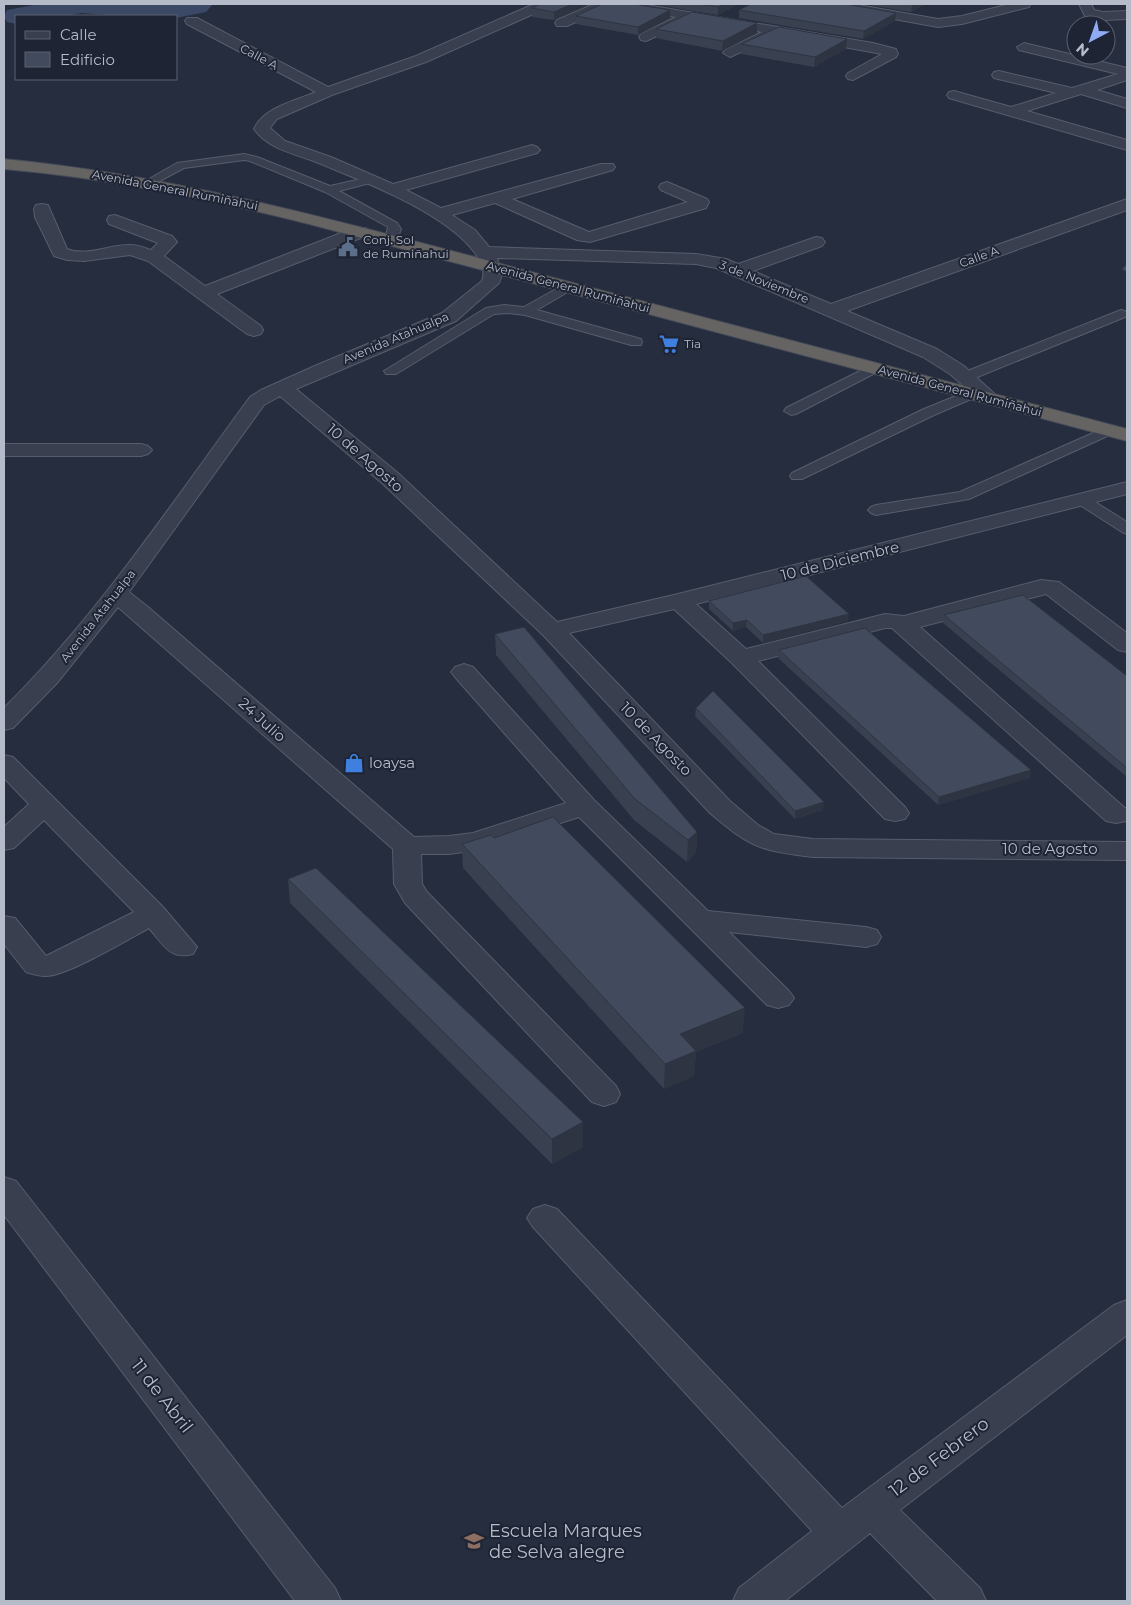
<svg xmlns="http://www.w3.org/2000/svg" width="1131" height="1605" viewBox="0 0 1131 1605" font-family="Montserrat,sans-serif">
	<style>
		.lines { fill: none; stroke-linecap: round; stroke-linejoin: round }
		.stream { fill: #3c4966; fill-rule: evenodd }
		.river { fill: #3c4966; fill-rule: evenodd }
		.service-casing { stroke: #575d6c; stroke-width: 2 }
		.minor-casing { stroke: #575d6c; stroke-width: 2 }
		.trunk-casing { stroke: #444a59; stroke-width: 2 }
		.service { fill: #393f4e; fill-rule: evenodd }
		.minor { fill: #393f4e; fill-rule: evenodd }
		.trunk { fill: #656462; fill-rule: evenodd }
		.wall { fill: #394050 }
		.shaded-wall { fill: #2e3441 }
		.building { fill: #424b5d; stroke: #2e3441 }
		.labels { text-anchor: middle; stroke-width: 4; stroke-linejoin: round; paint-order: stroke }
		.far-street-label { font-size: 12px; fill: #b5bbc9; stroke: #1e2433 }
		.far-poi-label { font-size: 12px; fill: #b5bbc9; stroke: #1e2433; text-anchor: start }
		.street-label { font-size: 15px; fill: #b5bbc9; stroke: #1e2433 }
		.poi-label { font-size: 15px; fill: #b5bbc9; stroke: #1e2433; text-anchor: start }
		.near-street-label { font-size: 18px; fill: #b5bbc9; stroke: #1e2433 }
		.near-poi-label { font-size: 18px; fill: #b5bbc9; stroke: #1e2433; text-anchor: start }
	</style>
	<rect width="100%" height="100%" fill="#252d3e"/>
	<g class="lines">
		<path class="stream" d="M1127,264V272L1122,269Z"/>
		<path class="river" d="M39,4H213L206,12L176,18V16H121L81,13L65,16H16V24L7,22L4,17L7,10Z"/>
		<defs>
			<path id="service" d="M244,154L257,157L330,186L370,177L374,178L375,180L374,182L339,191L397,223L401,229L397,240L391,244L387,242L385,240L388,227L325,192L250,161L244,160L184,168L152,185H144L142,183L177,163Z
				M567,283L573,287L571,290L537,310L641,339L642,342L641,345H631L525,315L508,313L494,314L396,374H386L384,371L486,308L504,305L524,307Z
				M1121,310L1125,311L1127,314L1125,317L970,380L965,381L958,377L960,374Z
				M874,364L879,365L881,368L879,371L796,414L791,415L784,411L786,408Z
				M971,390L978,394L976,397L934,415L802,479H792L790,476L792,473L924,409Z
				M1109,426L1114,427L1116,430L1114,433L969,499L876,515L871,513L868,510L871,507L876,505L960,492Z
				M1082,496L1087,497L1127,522V534L1122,532L1077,503L1075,500L1077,497Z"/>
			<path id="minor" d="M534,4H550L549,7L426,62L332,95L277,119L270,128L285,141L331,157L393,184L532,145L537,147L540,150L537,153L406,190L441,208L601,164H613L615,167L613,170L512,199L589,232L688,202L661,190L659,187L661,184L667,182L707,199L709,202L706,208L590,242L577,240L495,203L452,215L475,230L489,247L696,254L726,259L738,264L816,237L822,238L825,242L822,246L753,271L831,304L1127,199V210L847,311L937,349L964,366L999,398L996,402L989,404L982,402L950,374L923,357L716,268L696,264L497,258L502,275L499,283L456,321L296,389L399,474L557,622L678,594L1127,482V494L696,604L746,649L885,614L904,616L1041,580L1059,582L1127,633V652L1118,650L1046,594L920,627L1126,809V821L1116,823L1106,821L892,628H885L758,661L905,807L909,813L905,819L895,821L885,819L732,663L674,609L569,633L730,801L758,825L774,834L813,839L1127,842V860L813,857C760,851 750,847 710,813L543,635L383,484L280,396L264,405L129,592L148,607L414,837L449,836L473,833L566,803L455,677L451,672L455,667L464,664L473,667L594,800L708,911L866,927L877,930L881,937L877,944L866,947L729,932L789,991L794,998L789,1005L778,1008L767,1005L579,817L477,850L449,854H421L422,884L427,892L616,1086L620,1094L616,1102L604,1106L592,1102L405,903L394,884L393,849L118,607L57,683L13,728L4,730V708C98,615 172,503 250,397L261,390L317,365L442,313L482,281C486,271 481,261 475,253C446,213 367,183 321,164C298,154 270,151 254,129C264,107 295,101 316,92L187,24L185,21L187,18H197L328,87L416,56Z
				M594,4H610L609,7L567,26H557L555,23L557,20Z
				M614,4H641L873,43L896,49L898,54L896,57L853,80L848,79L846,76L848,73L882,54L778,35L730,57L723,53L725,50L762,32L691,20L646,41L641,40L639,37L641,34L676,17L620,8L615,7Z
				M827,4H853L938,19L962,16L1010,4H1030L1029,7L962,24L938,27L833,8L828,7Z
				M1079,4H1091L1094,10L1103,12L1127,11V19L1103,20L1085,16Z
				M1024,43L1127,68V80L1097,90L1127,99V108L1081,94L1027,111L1127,140V150L949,98L947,95L949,92L954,91L1011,107L1056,93L994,78L992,75L994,72L999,71L1072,88L1118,74L1019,50L1017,47Z
				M42,204L48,205L67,249C87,257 111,244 131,245C138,245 145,248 151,250L158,243L109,224L107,220L109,216L115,215L172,236L177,242L164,256L205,286L354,228H366L369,232L366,236L217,294L261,326L263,330L261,334L254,336L247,334L148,261L130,255L84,261L67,260L54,256L35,217L34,209L36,205Z
				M4,444H141L148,446L152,450L148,454L141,456H4Z
				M4,755L13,757L163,907L197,947L193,954C169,960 163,944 149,928C127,940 67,976 46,976C39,976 32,974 26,972L4,944V916L15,918L46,956L134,912L44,820L14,848L4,850V827L29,804L4,778Z
				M4,1177L16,1181L335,1588L341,1601H295L4,1215Z
				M545,1205L557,1209L842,1508L1114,1305L1127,1300V1335L900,1510L980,1588L986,1601H937L870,1533L785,1601H733L739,1588L812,1531L533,1227L527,1218L533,1209Z"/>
			<path id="trunk" d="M4,159C180,176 350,224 520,269C723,322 925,376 1127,429V441L309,224C208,199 108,178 4,169Z"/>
		</defs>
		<use href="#service" class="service-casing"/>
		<use href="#minor" class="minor-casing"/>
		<use href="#trunk" class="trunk-casing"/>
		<use href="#service" class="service"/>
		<use href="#minor" class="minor"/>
		<use href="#trunk" class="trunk"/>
	</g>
	<path class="wall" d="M541,4H590L554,20L532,17V8Z
		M651,4H739L718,15Z
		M862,4H926L911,12Z
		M739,10L895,21L863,39L739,18Z
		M576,16L670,18L638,35L576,24Z
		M757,23V33L722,51L656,38V29Z
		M741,44L846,49L814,67L741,54Z
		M709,601L848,621L763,643L746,627L733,631L709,609Z
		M944,615L1127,676V777L943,623Z
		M495,634L697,832L696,853L687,862L634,820L496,655Z
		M779,650L1031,770L1030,778L938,805L778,658Z
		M696,708L823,810L795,819L695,716Z
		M494,838L743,1033L696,1052L694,1076L664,1089L463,868L462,844Z
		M288,879L583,1147L552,1164L290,903Z"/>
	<path class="shaded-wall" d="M4,4H13L4,6Z
		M572,4H590L554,20V12Z
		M724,4H739L718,15V7Z
		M912,4H926L911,12Z
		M670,10V18L638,35V27Z
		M896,13L895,21L863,39L864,31Z
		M757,23V33L722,51L723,41Z
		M847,39L846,49L814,67L815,57Z
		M849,614L848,621L763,643V635Z
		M747,620L746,627L733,631V623Z
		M1031,770L1030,778L938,805L939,797Z
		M824,802L823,810L795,819V811Z
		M697,832L696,853L687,862L688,840Z
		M745,1008L743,1033L696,1052L694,1076L664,1089L665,1064L680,1034Z
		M583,1122V1147L552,1164V1139Z"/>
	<path class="building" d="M541,4H572L554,12L532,8Z
		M602,4H634L670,10L638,27L576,16Z
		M700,4H724L718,7Z
		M751,4H846L896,13L864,31L739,10Z
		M692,12L757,23L723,41L656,29Z
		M779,27L847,39L815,57L741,44Z
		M806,576L849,614L763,635L747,620L733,623L709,601Z
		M1023,595L1127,676V768L944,615Z
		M524,627L697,832L688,840L635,799L495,634Z
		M865,628L1031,770L939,797L779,650Z
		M713,691L824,802L795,811L696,708Z
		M553,817L745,1008L680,1034L696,1051L665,1064L462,844L491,835L494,838Z
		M316,868L583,1122L552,1139L288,879Z"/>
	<defs>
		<symbol id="civic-bare" viewBox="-9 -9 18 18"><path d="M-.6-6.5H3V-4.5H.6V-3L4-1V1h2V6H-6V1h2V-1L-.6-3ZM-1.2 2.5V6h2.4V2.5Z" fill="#5c6f8a" stroke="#1e2433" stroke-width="2.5" paint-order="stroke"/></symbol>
		<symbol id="supermarket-bare" viewBox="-9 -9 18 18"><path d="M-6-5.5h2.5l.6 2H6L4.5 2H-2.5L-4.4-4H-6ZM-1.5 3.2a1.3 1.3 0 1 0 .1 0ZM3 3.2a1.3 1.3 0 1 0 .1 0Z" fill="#3f7fe0" stroke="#1e2433" stroke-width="2.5" paint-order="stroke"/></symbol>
		<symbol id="shop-bare" viewBox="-9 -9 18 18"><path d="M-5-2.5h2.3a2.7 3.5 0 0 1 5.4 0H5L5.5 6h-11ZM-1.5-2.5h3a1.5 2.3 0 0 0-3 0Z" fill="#3f7fe0" stroke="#1e2433" stroke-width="2.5" paint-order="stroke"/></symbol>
		<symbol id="school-bare" viewBox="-9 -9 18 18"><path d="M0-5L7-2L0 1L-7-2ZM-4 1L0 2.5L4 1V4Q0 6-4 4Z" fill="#8d6e63" stroke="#1e2433" stroke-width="2.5" paint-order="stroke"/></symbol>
	</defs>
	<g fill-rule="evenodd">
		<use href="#civic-bare" x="334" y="233" width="28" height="28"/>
		<use href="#supermarket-bare" x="655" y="330" width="28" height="28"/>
		<use href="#shop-bare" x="340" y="749" width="28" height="28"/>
		<use href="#school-bare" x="460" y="1527" width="28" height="28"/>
	</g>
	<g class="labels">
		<g class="far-street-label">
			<text transform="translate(259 57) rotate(28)" y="4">Calle A</text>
			<text transform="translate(175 190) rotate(11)" y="4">Avenida General Rumiñahui</text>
			<text transform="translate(979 257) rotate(-20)" y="4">Calle A</text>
			<text transform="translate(764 282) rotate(22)" y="4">3 de Noviembre</text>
			<text transform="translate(568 287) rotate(15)" y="4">Avenida General Rumiñahui</text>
			<text transform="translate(396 338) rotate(-23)" y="4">Avenida Atahualpa</text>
			<text transform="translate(960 391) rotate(15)" y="4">Avenida General Rumiñahui</text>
			<text transform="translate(98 616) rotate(-52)" y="4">Avenida Atahualpa</text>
		</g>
		<g class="far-poi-label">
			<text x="363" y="244">Conj. Sol<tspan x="363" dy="14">de Rumiñahui</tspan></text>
			<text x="684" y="348">Tia</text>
		</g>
		<g class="street-label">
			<text transform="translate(365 458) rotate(41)" y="5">10 de Agosto</text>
			<text transform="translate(840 561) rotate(-14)" y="5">10 de Diciembre</text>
			<text transform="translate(262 720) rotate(42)" y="5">24 Julio</text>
			<text transform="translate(656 739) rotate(46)" y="5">10 de Agosto</text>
			<text x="1050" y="854">10 de Agosto</text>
		</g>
		<g class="poi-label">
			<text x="369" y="768">loaysa</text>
		</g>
		<g class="near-street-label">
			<text transform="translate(162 1396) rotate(52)" y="6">11 de Abril</text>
			<text transform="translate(939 1457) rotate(-37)" y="6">12 de Febrero</text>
		</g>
		<g class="near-poi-label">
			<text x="489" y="1537">Escuela Marques<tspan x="489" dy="21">de Selva alegre</tspan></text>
		</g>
	</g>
	<rect width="1131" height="1605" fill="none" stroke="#b5bbc9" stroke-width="10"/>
	<rect x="15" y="15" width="162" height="65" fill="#1e2433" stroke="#5a606f"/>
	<rect x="25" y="31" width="25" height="8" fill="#393f4e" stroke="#5a606f"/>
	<text x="60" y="40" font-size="15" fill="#b5bbc9">Calle</text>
	<rect x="25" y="52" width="25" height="15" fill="#424b5d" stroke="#5a606f"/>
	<text x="60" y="65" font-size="15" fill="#b5bbc9">Edificio</text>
	<g transform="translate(1091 40) rotate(221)"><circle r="24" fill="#1e2433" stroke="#5a606f"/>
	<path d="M0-4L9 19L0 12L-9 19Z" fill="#8fabf4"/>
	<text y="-8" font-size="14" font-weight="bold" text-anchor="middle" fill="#b5bbc9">N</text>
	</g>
</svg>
